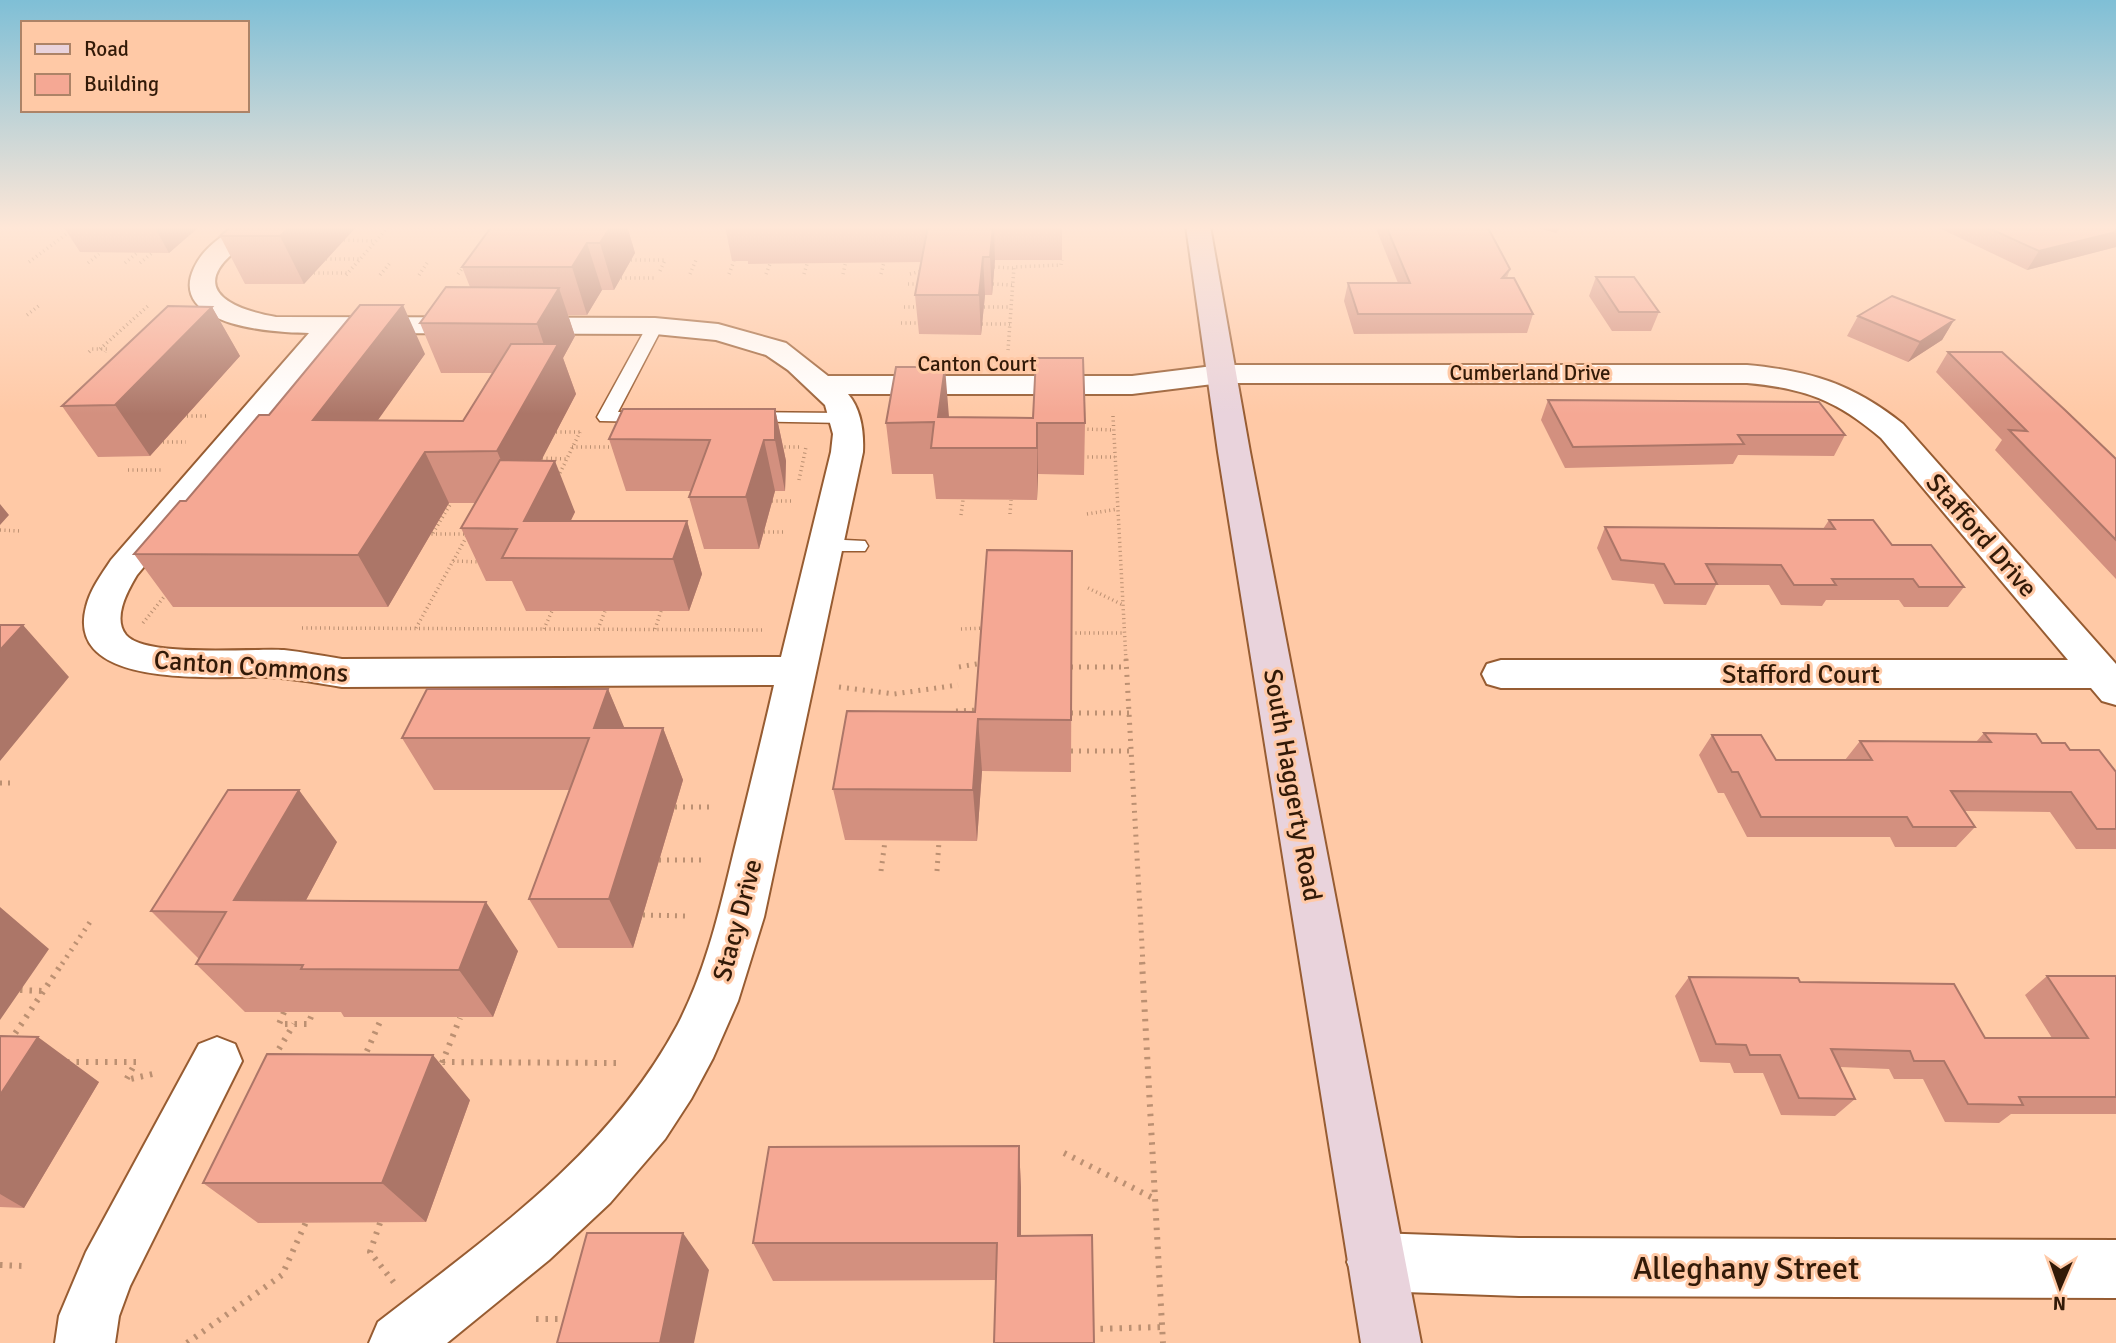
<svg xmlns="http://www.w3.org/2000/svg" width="2116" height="1343" viewBox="0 0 2116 1343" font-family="Signika,sans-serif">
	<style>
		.built { fill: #f7bd96 }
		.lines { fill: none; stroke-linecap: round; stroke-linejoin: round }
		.service-casing { stroke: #975c32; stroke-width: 3 }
		.minor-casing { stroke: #975c32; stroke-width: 4 }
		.secondary-casing { stroke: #975c32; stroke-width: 4 }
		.path-far2 { stroke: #bc9072; stroke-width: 3.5; stroke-dasharray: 1 3.5; stroke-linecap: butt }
		.path-far1 { stroke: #bc9072; stroke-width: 5; stroke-dasharray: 2 6; stroke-linecap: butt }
		.path { stroke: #bc9072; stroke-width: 6; stroke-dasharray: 2.5 7; stroke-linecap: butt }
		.service { fill: #fff; fill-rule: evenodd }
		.minor { fill: #fff; fill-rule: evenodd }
		.secondary { fill: #e9d3dc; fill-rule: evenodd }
		.wall { fill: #d3907f }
		.shaded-wall { fill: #ac7668 }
		.building { fill: #f5a894; stroke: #ac7668; stroke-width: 2 }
		.labels { text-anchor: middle; stroke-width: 6; stroke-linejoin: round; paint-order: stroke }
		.far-street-label { font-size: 21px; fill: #321a08; stroke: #ffc9a6 }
		.street-label { font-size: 26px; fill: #321a08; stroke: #ffc9a6 }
		.near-street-label { font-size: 32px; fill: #321a08; stroke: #ffc9a6 }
	</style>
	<rect width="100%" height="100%" fill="#ffc9a6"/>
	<path class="built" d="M413,226H1080L411,229Z"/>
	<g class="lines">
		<defs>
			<path id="service" d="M655,321L663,326L618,412H650L659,417L650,422L600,421L597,417L647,326Z
				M747,412L845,413L854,418L845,423L741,421L738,417L741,413Z
				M824,539L865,541L868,546L865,551H817L814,546L817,541Z"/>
			<path id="minor" d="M241,226H272L269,231C200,265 192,302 276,317L655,318L718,324L786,343L828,376H1132L1221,365H1747C1811,371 1853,384 1903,424L2116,664V705L2102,701L2091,688H1501L1487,684L1482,674L1487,664L1501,660H2068L1881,438C1837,400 1804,388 1747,383H1221L1132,394H848C861,409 864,432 863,452L764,917L738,1001L713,1058L691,1099L665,1139L610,1203L549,1260L447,1343H369L378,1322C489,1236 609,1153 677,1026C705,973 719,913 733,855C747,798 761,742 774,685L342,687C317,683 293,678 268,677C222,675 64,692 86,607C90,590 101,575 111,560L309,333C275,333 167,326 194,268C203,248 222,235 241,226ZM339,333L655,334L716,340L766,355L788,370L825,405L833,434L831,452L781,657L342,659C323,656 303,652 284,650C251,648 146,658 126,635C112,618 128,590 137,575Z
				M217,1037L235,1044L242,1061L130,1286L119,1316L115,1343H55L59,1316L86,1252L199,1044Z
				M1376,1233L1519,1238L2116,1240V1298L1519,1296L1376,1291L1356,1282L1347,1262L1356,1242Z"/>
			<path id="secondary" d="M1186,226H1210L1250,452L1421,1343H1361L1218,452Z"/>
		</defs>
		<use href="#service" class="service-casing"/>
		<use href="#minor" class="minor-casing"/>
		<use href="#secondary" class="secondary-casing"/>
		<path class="path-far2" d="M371,226H388
			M344,240L375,241
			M326,259H359
			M631,260H665L659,273
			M29,262L77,226
			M88,263L99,254
			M125,263L137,253
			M140,263L152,253
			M994,267L1014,268
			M314,273H347
			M458,274L464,266
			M690,274L696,260
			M729,274L734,261
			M766,274L770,264
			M804,274L807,264
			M843,274L846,261
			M881,274L884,262
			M910,274L922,271
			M346,275L389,226
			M380,275L390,263
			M419,275L427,263
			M621,278H657
			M908,284H921
			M993,284L1012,285
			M904,307H921
			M984,307H1011
			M27,315L41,304
			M901,323H921
			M982,324H1010
			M100,349L150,304
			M1008,350L1014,267L1061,265L1062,260
			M89,352L92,349H107L105,352
			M187,416H209
			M1113,416L1126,661
			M1083,429L1114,430
			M556,432H580
			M163,442H186
			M572,447H617
			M780,447H802
			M1083,457H1115
			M542,458L567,459
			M128,470H161
			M558,477L580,432
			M799,480L806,447
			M772,501H794
			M1010,514L1011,500
			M1087,514L1118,509
			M961,515L963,500
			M0,530L21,531
			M764,532H786
			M433,533L451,503
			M427,534H467
			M453,561L480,562
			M1088,588L1123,605
			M143,623L168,592
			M302,628L764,630
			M416,628L468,534
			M544,629L552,611
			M598,629L605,611
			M655,629L661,611
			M961,629L985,628
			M1071,633H1125"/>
		<path class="path-far1" d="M1126,659L1143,964
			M959,667L982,663
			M1071,667H1126
			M839,687L894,694L958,685
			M956,711L979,710
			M1071,713H1129
			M1071,751H1131
			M0,783H13
			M675,807H714
			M659,860H701
			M881,871L885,841
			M937,871L939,841
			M643,915L687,916
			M62,964L92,919"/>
		<path class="path" d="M1142,962L1163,1343
			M20,990L43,991
			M284,1012L279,1024H308L313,1012
			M10,1041L63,962
			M274,1057L294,1024
			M363,1060L382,1017
			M67,1062H136L126,1080L157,1073
			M433,1062L617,1063
			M442,1063L460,1018
			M1064,1153L1155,1199
			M380,1223L370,1252L395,1284
			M0,1265L23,1266
			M536,1319H567
			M1091,1329L1162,1327
			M187,1343L282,1275L306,1222"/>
		<use href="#service" class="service"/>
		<use href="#minor" class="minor"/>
		<use href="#secondary" class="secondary"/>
	</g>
	<path class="wall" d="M63,226H200L169,253L80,252Z
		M357,226L304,284H245L220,236Z
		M492,226H627L635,253L614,290H602L587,315H568L575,336L563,358L576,394L541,460L575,512L570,521H687L702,574L689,611H526L512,581H486L461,528L476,503H449L388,607H173L134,554L269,415L425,354L377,420L463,421L492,373H441L420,323L470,287L462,267Z
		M725,226H1062V260H995L992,295H985L981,335L919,334L915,295L921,262L748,264V261H732Z
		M1375,226H1487L1510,269L1507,278L1533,314L1527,333L1354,334L1344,301L1348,283H1398Z
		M1530,226H1562L1556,233Z
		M1935,226H2116V247L2027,270Z
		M1596,277L1659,312L1651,331H1612L1589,296Z
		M212,307L240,356L150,456L98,457L62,406Z
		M1858,316L1954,320L1942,340L1908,362L1847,336Z
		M1948,352L2116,459V579L1995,450L2002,440L1936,372Z
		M1548,400L1845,435L1834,456L1738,455L1733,464L1565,468L1541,420Z
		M775,409L786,461L785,491H775L759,549H704L689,497L691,491H626L609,439Z
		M949,417L1085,423L1084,475L1038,474L1037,500L936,499L933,474H892L886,423Z
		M1829,520L1892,545L1964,587L1948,607H1904L1899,600H1826L1822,606L1781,605L1769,585H1716L1706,605L1664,604L1654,584L1612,580L1597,548L1605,527L1823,529Z
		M1072,551L1071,772L982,771L977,841L845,840L833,789L975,712Z
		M608,689L624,728H663L683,780L633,948H558L529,899L570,790H434L402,738Z
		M1984,733L2042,743L2070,750L2116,772V849H2076L2050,812L1965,811L1975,827L1956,847H1895L1890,837H1747L1724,793H1718L1699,755L1712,735L1776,760H1845L1860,741L1976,742Z
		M337,842L306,900L518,951L493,1017H344L341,1012H245L196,964L199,959L151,911Z
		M2047,976H2116V1114H2011L1999,1123L1945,1122L1923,1079H1894L1889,1069L1840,1067L1855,1099L1835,1116L1781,1115L1763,1073H1734L1730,1063L1700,1062L1675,996L1689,977L1800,982L1985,1038H2052L2025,995Z
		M0,1036L99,1082L24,1208L0,1207Z
		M470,1100L426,1222L258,1223L203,1183Z
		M1019,1146L1021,1188V1236L996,1280L773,1281L753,1243Z"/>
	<path class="shaded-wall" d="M154,226H200L169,253Z
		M291,226H357L304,284L280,236Z
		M611,226H627L635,253L614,290L600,243Z
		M994,226L995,260L992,295L990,257Z
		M2116,232V247L2027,270L2039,251Z
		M587,243L602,290L587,315L572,267Z
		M983,257L985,295L981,335L979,295Z
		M559,288L575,336L563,358L576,394L519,503L497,451L549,360L537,324Z
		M403,305L425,354L341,472L313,420Z
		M212,307L240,356L150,456L115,405Z
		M1954,320L1942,340L1908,362L1920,342Z
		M945,367L949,417H938Z
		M775,409L786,461L785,491L775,440Z
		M1037,423L1038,474L1037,500Z
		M764,440L775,491L759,549L746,497Z
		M425,452L449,503L388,607L358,555Z
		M555,461L575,512L553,558L524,521Z
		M0,504L9,515L0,525Z
		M687,521L702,574L689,611L673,559Z
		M23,625L69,677L0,761V650Z
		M608,689L630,741L594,728Z
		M978,719L982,771L977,841L973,790Z
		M663,728L683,780L633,948L609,899Z
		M299,790L337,842L280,949L234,900Z
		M486,902L518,951L493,1017L459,970Z
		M0,907L49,949L0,1020Z
		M38,1037L99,1082L24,1208L0,1194V1095Z
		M433,1055L470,1100L426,1222L382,1183Z
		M1019,1146L1021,1188V1273L1018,1236Z
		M683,1233L709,1270L694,1343H660Z"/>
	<path class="building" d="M231,226H291L280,236H220Z
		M492,226H611L600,243H587L572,267H462Z
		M928,226H993L990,257H983L979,295H915Z
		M1386,226H1487L1510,269L1502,278H1514L1533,314H1358L1348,283H1410Z
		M1984,226H2116V232L2039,251Z
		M1596,277H1634L1659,312H1619Z
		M446,287L559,288L537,324L420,323Z
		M1892,296L1954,320L1920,342L1858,316Z
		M360,305H403L313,420L463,421L511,344H558L497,451L425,452L358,555L134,554L180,501H186L259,415H269Z
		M168,306L212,307L115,405L62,406Z
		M1948,352H2002L2065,410L2116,459V540L2009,430L2027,431Z
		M1036,358H1083L1085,423H1037V448H931L934,422L886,423L896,367H945L938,417L1033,418Z
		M1548,400L1819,402L1845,435H1738L1744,444L1573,447Z
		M623,409H775V440H764L746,497H689L710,440L609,439Z
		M500,460L555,461L524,521H687L673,559L502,558L517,529L461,528Z
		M1829,520H1873L1892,545H1931L1964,587H1919L1913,579H1832L1836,585H1794L1781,565L1706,564L1717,584H1675L1664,564L1621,560L1605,527L1835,529Z
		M987,550L1072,551L1071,720L978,719L973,790L833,789L847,711L975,712Z
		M0,625H23L0,650Z
		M427,689H608L594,728H663L609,899H529L589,738H402Z
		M1984,733L2036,734L2042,743H2065L2070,750H2099L2116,772V829H2097L2071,792L1951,791L1975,827H1913L1907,817H1761L1738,772H1732L1712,735H1761L1776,760H1872L1860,741L1991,742Z
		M228,790H299L234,900L486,902L459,970L301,969L303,965L196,964L226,912L151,911Z
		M2047,976H2116V1097H2019L2023,1105L1968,1104L1944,1061H1914L1910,1051L1831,1049L1855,1099L1799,1098L1780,1055H1750L1746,1045L1716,1044L1689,977L1798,978L1800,982L1954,984L1985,1038H2088Z
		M0,1036L38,1037L0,1095Z
		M267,1054L433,1055L382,1183H203Z
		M1019,1146L1018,1236L1092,1235L1094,1343H994L997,1243H753L769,1147Z
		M587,1233H683L660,1343H557Z"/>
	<linearGradient id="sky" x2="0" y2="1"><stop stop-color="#7fbfd6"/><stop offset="0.55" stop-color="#ffe7d7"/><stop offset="1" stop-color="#ffe7d7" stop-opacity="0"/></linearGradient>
	<rect width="2116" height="414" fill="url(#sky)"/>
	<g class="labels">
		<g class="far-street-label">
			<text x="977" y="371">Canton Court</text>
			<text x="1530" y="380">Cumberland Drive</text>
		</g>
		<g class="street-label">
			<text transform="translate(1982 535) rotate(49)" y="9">Stafford Drive</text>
			<text transform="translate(251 666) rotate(4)" y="9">Canton Commons</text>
			<text x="1801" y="683">Stafford Court</text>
			<text transform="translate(1293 785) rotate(80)" y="9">South Haggerty Road</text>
			<text transform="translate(737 920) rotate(-75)" y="9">Stacy Drive</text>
		</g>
		<g class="near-street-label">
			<text x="1746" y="1279">Alleghany Street</text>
		</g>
	</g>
	<rect x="21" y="21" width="228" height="91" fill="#ffc9a6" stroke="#ad8367" stroke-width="2"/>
	<rect x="35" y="44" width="35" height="10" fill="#e9d3dc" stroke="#ad8367" stroke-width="2"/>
	<text x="84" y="56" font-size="21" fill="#321a08">Road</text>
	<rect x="35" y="74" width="35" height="21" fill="#f5a894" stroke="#ad8367" stroke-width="2"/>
	<text x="84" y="91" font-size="21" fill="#321a08">Building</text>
	<g transform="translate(2060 1287) rotate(182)" stroke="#ffc9a6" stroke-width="5" paint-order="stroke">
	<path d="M0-5L12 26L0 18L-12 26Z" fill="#321a08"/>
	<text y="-10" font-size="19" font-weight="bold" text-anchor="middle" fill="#321a08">N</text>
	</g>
</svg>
